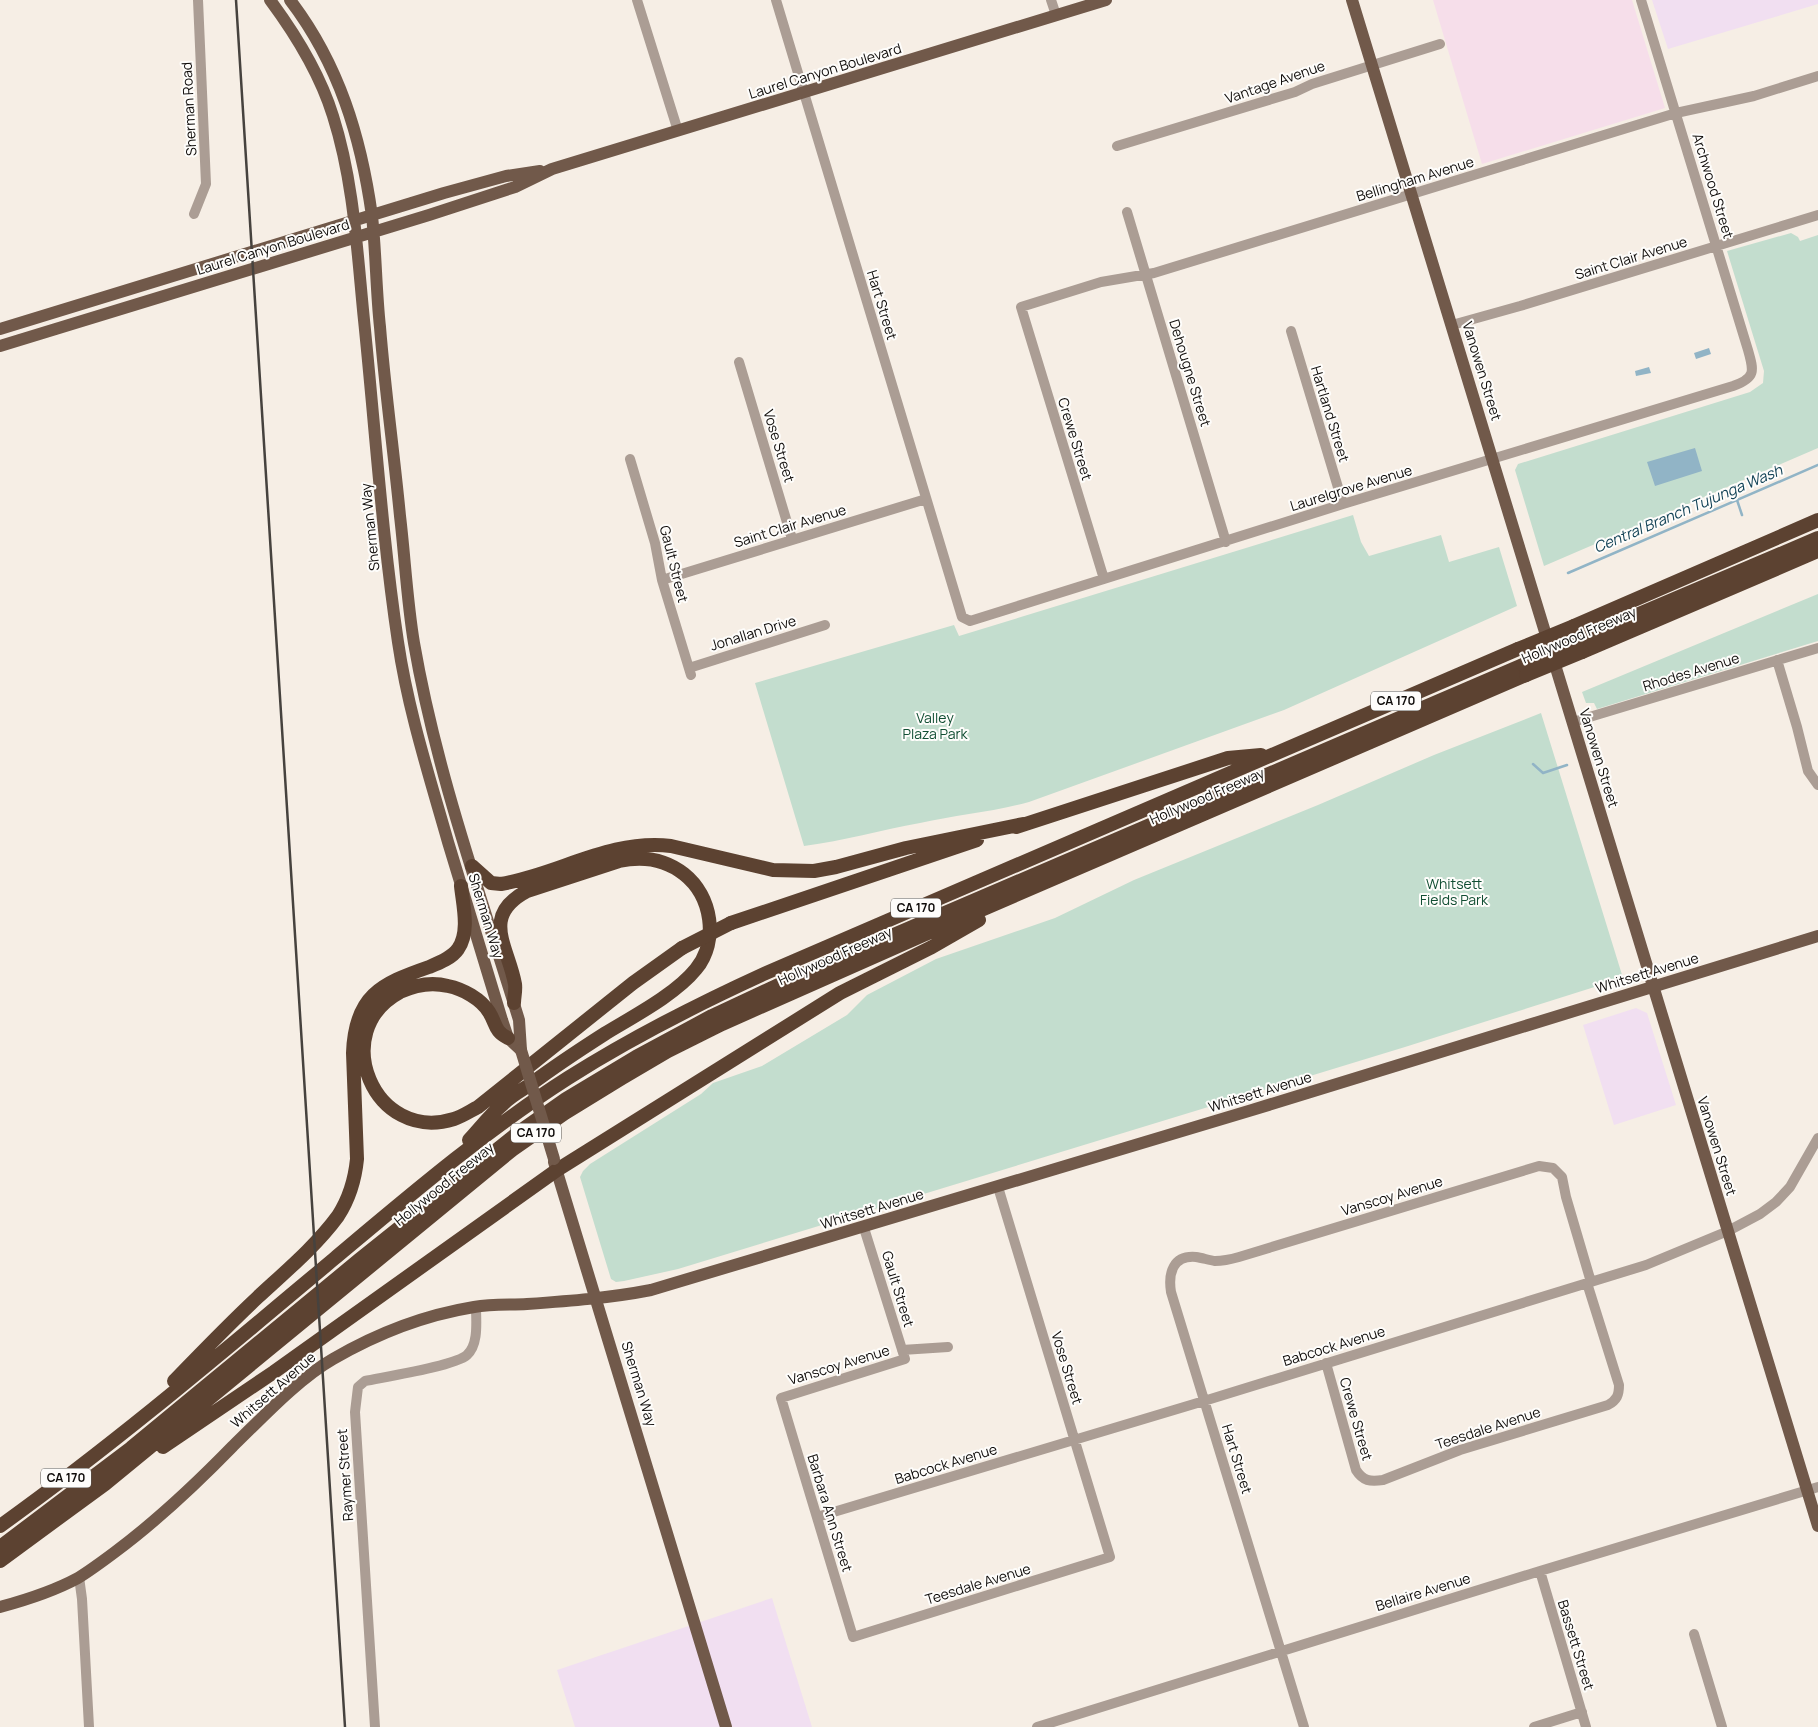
<svg xmlns="http://www.w3.org/2000/svg" width="1818" height="1727" viewBox="0 0 1818 1727" font-family="Manrope,sans-serif">
	<style>
		.commercial { fill: #f1dff1 }
		.education { fill: #f6deea }
		.green { fill: #c3ddce }
		.water { fill: #91b4c6 }
		.lines { fill: none; stroke-linecap: round; stroke-linejoin: round }
		.stream { stroke: #91b4c6; stroke-width: 2.5 }
		.minor { stroke: #ab9d94; stroke-width: 10 }
		.major { stroke: #71594a; stroke-width: 12 }
		.highway { stroke: #5c4231; stroke-width: 14 }
		.rail { stroke: #46423e; stroke-width: 2.5 }
		.major-bridge { stroke: #71594a; stroke-width: 12 }
		.highway-bridge { stroke: #5c4231; stroke-width: 14 }
		.labels { text-anchor: middle; stroke-width: 4; stroke-linejoin: round; paint-order: stroke }
		.shield { fill: #fefdfb; stroke: #575452; stroke-width: 1 }
		.shield-label { font-size: 12px; font-weight: bold; fill: #0f0c0a }
		.street-label { font-size: 14px; fill: #0f0c0a; stroke: #fefdfb }
		.park-label { font-size: 14px; fill: #114e33; stroke: #fefdfb }
		.water-label { font-size: 15px; font-style: italic; fill: #124256; stroke: #fefdfb }
	</style>
	<rect width="100%" height="100%" fill="#f6eee5"/>
	<path class="commercial" d="M1652,0H1818V4L1668,49Z
		M1636,1008L1647,1013L1676,1105L1614,1125L1583,1025Z
		M772,1598L812,1727H575L557,1670Z"/>
	<path class="education" d="M1433,0H1632L1665,108L1482,164Z"/>
	<path class="green" d="M1791,233L1798,237L1800,241L1818,235V448L1544,566L1515,470L1518,464L1750,392L1763,383L1764,371L1727,251Z
		M1353,515L1361,542L1369,556L1441,535L1449,562L1499,547L1517,606L1284,710L1029,802C993,812 956,815 920,823C881,830 844,841 804,846L755,683L954,625L959,636Z
		M1818,594V641L1597,709L1594,703H1586L1582,692Z
		M1541,713L1623,978L1405,1047L678,1269L624,1281L616,1282L611,1279L580,1177L583,1171L590,1164L701,1094L713,1083L762,1066L847,1015L867,995L936,959L1055,918L1134,880L1318,805L1434,755Z"/>
	<path class="water" d="M1709,348L1711,354L1696,359L1694,353Z
		M1649,367L1651,373L1636,376L1635,371Z
		M1695,448L1702,471L1655,486L1647,462Z"/>
	<g class="lines">
		<path class="stream" d="M1737,500L1742,515
			M1568,573L1818,465
			M1533,764L1543,773L1567,765"/>
		<path class="minor" d="M637,0L678,131
			M776,0L962,617L970,621L1343,504L1733,386C1756,378 1754,371 1748,350L1641,0
			M1051,0L1056,15
			M1117,146L1295,92L1312,84L1440,44
			M1127,212L1226,542
			M194,214L206,184L198,0
			M1452,325L1520,306L1818,215
			M1291,331L1343,504
			M739,362L792,539
			M630,459L655,543L662,580L691,675
			M1104,579L1021,307L1101,282L1154,273L1676,113L1754,96L1818,76
			M662,580L926,499
			M1777,660L1797,727L1808,771L1818,785
			M689,668L825,625
			M1573,722L1818,648
			M864,1228L905,1359L781,1398L853,1637L1110,1557L998,1187
			M902,1350L948,1347
			M1326,1363L1356,1470C1363,1481 1370,1482 1383,1480L1460,1450L1608,1405C1617,1400 1619,1395 1619,1385L1587,1283
			M817,1517L1204,1401L1646,1265L1728,1231L1760,1214L1776,1202L1790,1187L1818,1138
			M1540,1571L1586,1727
			M79,1577L82,1599L89,1727
			M1694,1634L1722,1727
			M375,1727L355,1412L358,1387L365,1381C384,1377 455,1366 467,1355C479,1344 476,1321 476,1307
			M1037,1727L1540,1571L1818,1487
			M1304,1727L1171,1292C1168,1273 1173,1255 1196,1257C1202,1258 1209,1260 1215,1261C1223,1261 1232,1259 1239,1257L1539,1166L1553,1168L1562,1177L1566,1197L1591,1282
			M1534,1727L1582,1712"/>
		<path class="major" d="M270,0C296,35 320,74 333,116C354,182 357,251 364,320C375,427 382,535 398,642C408,710 429,775 448,842C466,901 484,960 502,1020L508,1038L521,1050
			M290,0C339,64 361,137 372,216C376,252 376,290 380,327C385,390 394,453 400,516C405,558 407,601 414,643C436,771 481,896 519,1020L521,1050
			M1352,0L1818,1526
			M0,329L444,193L506,176L540,171
			M0,346L429,215L515,187L552,169L1106,0
			M554,1162L726,1727
			M0,1607C26,1600 54,1591 78,1578C91,1570 103,1561 115,1552C158,1520 196,1484 233,1446C262,1418 298,1379 333,1359C376,1334 425,1315 474,1307C492,1304 510,1305 527,1304C569,1301 610,1298 651,1290L1252,1110L1818,936"/>
		<path class="highway" d="M1574,626L1818,520
			M1578,640L1818,538
			M1582,652L1818,551
			M1016,827L1228,758L1261,755
			M472,866L491,883L501,884C560,874 608,839 671,846L773,870L814,871L836,867L906,848L1023,824
			M731,923L977,840
			M508,1038C494,1031 497,1025 489,1012C481,999 463,989 448,986C432,982 415,985 400,992C327,1031 374,1144 454,1119C463,1116 470,1111 478,1107L633,983L682,948
			M469,1140C480,1128 491,1114 503,1104C511,1096 522,1090 531,1084C555,1066 581,1049 606,1033C634,1016 676,994 696,969C719,941 712,896 684,874C665,859 642,856 619,861L527,891C480,916 508,946 515,984C516,990 514,997 514,1003
			M174,1381C202,1352 229,1324 258,1297C285,1272 316,1246 338,1216C349,1199 355,1179 357,1159L353,1053C355,996 380,984 429,967C439,963 452,958 458,949C470,932 463,905 461,886
			M163,1447L274,1372L557,1170L840,993L932,947L979,920
			M0,1526C116,1443 225,1350 335,1258C410,1195 485,1131 568,1078C631,1038 698,1004 766,973L1518,649
			M0,1547L131,1448L359,1260L519,1132L566,1099L636,1057L712,1016L789,980L1523,665
			M0,1561L105,1484L512,1150L565,1113L622,1078L668,1051L722,1024L923,935L1526,675"/>
		<path class="rail" d="M236,0L345,1727"/>
		<path class="major-bridge" d="M521,1050L554,1159"/>
		<path class="highway-bridge" d="M1518,649L1574,626
			M1523,665L1578,640
			M1526,675L1582,652
			M682,948L731,923"/>
	</g>
	<g class="labels">
		<g class="shield">
			<rect x="1371" y="691.5" width="50" height="19" rx="4"/>
			<rect x="891" y="898.5" width="50" height="19" rx="4"/>
			<rect x="511" y="1123.5" width="50" height="19" rx="4"/>
			<rect x="41" y="1468.5" width="50" height="19" rx="4"/>
		</g>
		<g class="shield-label">
			<text x="1396" y="705">CA 170</text>
			<text x="916" y="912">CA 170</text>
			<text x="536" y="1137">CA 170</text>
			<text x="66" y="1482">CA 170</text>
		</g>
		<g class="street-label">
			<text transform="translate(825 71) rotate(-17)" y="5">Laurel Canyon Boulevard</text>
			<text transform="translate(1275 82) rotate(-19)" y="5">Vantage Avenue</text>
			<text transform="translate(189 109) rotate(-93)" y="5">Sherman Road</text>
			<text transform="translate(1415 179) rotate(-17)" y="5">Bellingham Avenue</text>
			<text transform="translate(1713 186) rotate(73)" y="5">Archwood Street</text>
			<text transform="translate(273 247) rotate(-17)" y="5">Laurel Canyon Boulevard</text>
			<text transform="translate(1631 258) rotate(-17)" y="5">Saint Clair Avenue</text>
			<text transform="translate(882 305) rotate(73)" y="5">Hart Street</text>
			<text transform="translate(1482 371) rotate(73)" y="5">Vanowen Street</text>
			<text transform="translate(1190 373) rotate(73)" y="5">Dehougne Street</text>
			<text transform="translate(1330 414) rotate(73)" y="5">Hartland Street</text>
			<text transform="translate(1075 439) rotate(73)" y="5">Crewe Street</text>
			<text transform="translate(779 446) rotate(73)" y="5">Vose Street</text>
			<text transform="translate(1351 488) rotate(-17)" y="5">Laurelgrove Avenue</text>
			<text transform="translate(790 526) rotate(-17)" y="5">Saint Clair Avenue</text>
			<text transform="translate(370 527) rotate(-96)" y="5">Sherman Way</text>
			<text transform="translate(674 564) rotate(76)" y="5">Gault Street</text>
			<text transform="translate(753 633) rotate(-17)" y="5">Jonallan Drive</text>
			<text transform="translate(1579 635) rotate(-23)" y="5">Hollywood Freeway</text>
			<text transform="translate(1691 672) rotate(-17)" y="5">Rhodes Avenue</text>
			<text transform="translate(1599 758) rotate(73)" y="5">Vanowen Street</text>
			<text transform="translate(1207 796) rotate(-23)" y="5">Hollywood Freeway</text>
			<text transform="translate(486 916) rotate(73)" y="5">Sherman Way</text>
			<text transform="translate(835 956) rotate(-24)" y="5">Hollywood Freeway</text>
			<text transform="translate(1647 973) rotate(-17)" y="5">Whitsett Avenue</text>
			<text transform="translate(1260 1092) rotate(-17)" y="5">Whitsett Avenue</text>
			<text transform="translate(1717 1146) rotate(73)" y="5">Vanowen Street</text>
			<text transform="translate(444 1184) rotate(-39)" y="5">Hollywood Freeway</text>
			<text transform="translate(1392 1196) rotate(-17)" y="5">Vanscoy Avenue</text>
			<text transform="translate(872 1209) rotate(-17)" y="5">Whitsett Avenue</text>
			<text transform="translate(898 1289) rotate(73)" y="5">Gault Street</text>
			<text transform="translate(1334 1346) rotate(-17)" y="5">Babcock Avenue</text>
			<text transform="translate(839 1365) rotate(-17)" y="5">Vanscoy Avenue</text>
			<text transform="translate(1067 1368) rotate(73)" y="5">Vose Street</text>
			<text transform="translate(639 1384) rotate(73)" y="5">Sherman Way</text>
			<text transform="translate(273 1390) rotate(-41)" y="5">Whitsett Avenue</text>
			<text transform="translate(1356 1419) rotate(74)" y="5">Crewe Street</text>
			<text transform="translate(1488 1428) rotate(-18)" y="5">Teesdale Avenue</text>
			<text transform="translate(1237 1459) rotate(73)" y="5">Hart Street</text>
			<text transform="translate(946 1464) rotate(-17)" y="5">Babcock Avenue</text>
			<text transform="translate(345 1475) rotate(-94)" y="5">Raymer Street</text>
			<text transform="translate(830 1513) rotate(73)" y="5">Barbara Ann Street</text>
			<text transform="translate(978 1584) rotate(-17)" y="5">Teesdale Avenue</text>
			<text transform="translate(1423 1592) rotate(-17)" y="5">Bellaire Avenue</text>
			<text transform="translate(1576 1645) rotate(73)" y="5">Bassett Street</text>
		</g>
		<g class="park-label">
			<text x="935" y="723">Valley<tspan x="935" dy="16">Plaza Park</tspan></text>
			<text x="1454" y="889">Whitsett<tspan x="1454" dy="16">Fields Park</tspan></text>
		</g>
		<g class="water-label">
			<text transform="translate(1688 509) rotate(-23)" y="5">Central Branch Tujunga Wash</text>
		</g>
	</g>
</svg>
